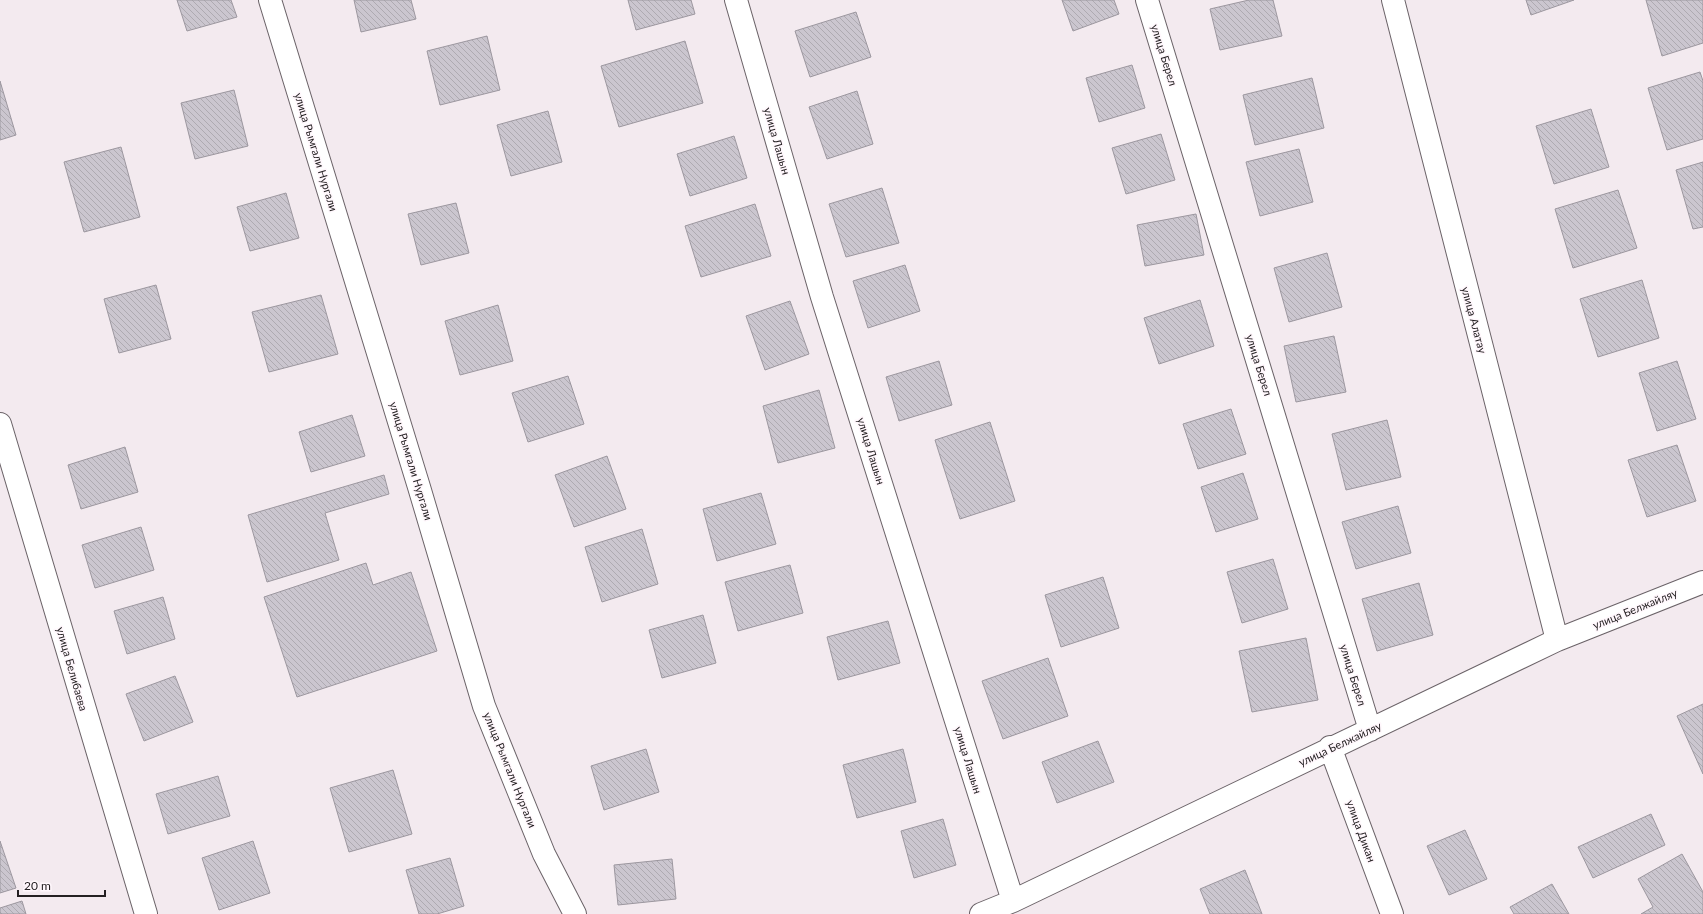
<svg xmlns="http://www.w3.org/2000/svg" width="1703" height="914" viewBox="0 0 1703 914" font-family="Lato,sans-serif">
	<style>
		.building { fill: url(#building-back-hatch); stroke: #9c979f }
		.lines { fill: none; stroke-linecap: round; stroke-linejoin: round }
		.street-casing { stroke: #6b6368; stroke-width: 24 }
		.secondary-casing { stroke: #6b6368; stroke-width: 24 }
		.street { stroke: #fff; stroke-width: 22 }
		.secondary { stroke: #fff; stroke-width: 22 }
		.labels { text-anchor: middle; stroke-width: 3; stroke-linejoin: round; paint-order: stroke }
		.street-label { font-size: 11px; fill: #242022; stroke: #fff7fc }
	</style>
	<defs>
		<pattern id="building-back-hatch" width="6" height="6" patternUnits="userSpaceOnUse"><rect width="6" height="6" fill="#cbc6cf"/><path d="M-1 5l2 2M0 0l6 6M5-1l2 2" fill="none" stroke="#aeaab1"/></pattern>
	</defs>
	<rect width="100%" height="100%" fill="#f3eaef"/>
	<path class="building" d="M177,0H231L237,17L187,31Z
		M354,0H411L416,19L361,32Z
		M628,0H691L695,14L636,30Z
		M1062,0H1114L1119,14L1073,31Z
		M1249,0H1273L1282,36L1220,50L1210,9Z
		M1526,0H1574L1531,15Z
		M1646,0H1703V43L1662,56Z
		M856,12L871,57L810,77L795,31Z
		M487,36L500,90L440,105L427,51Z
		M685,41L703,103L619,127L601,66Z
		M1132,65L1145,108L1099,122L1086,78Z
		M1700,72L1703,81V139L1667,150L1648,88Z
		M1312,78L1324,128L1255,145L1243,95Z
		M0,81L16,135L0,140Z
		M234,90L248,146L195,159L181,103Z
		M857,91L873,144L827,159L809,107Z
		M1591,109L1609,167L1554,184L1536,126Z
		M548,111L562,162L511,176L497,125Z
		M1161,134L1175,180L1126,194L1112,148Z
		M734,136L747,178L690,196L677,154Z
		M121,147L140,217L84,232L64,162Z
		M1299,149L1313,202L1260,216L1246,162Z
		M1703,162V227L1693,229L1676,170Z
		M882,188L899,243L846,257L829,204Z
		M1618,190L1637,248L1573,268L1555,209Z
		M286,193L299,238L250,251L237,207Z
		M456,203L469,253L421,265L408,214Z
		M755,204L771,256L701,277L685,226Z
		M1196,214L1204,255L1145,266L1137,225Z
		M1327,253L1342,307L1289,322L1274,268Z
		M905,265L920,311L868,328L853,281Z
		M1642,280L1659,338L1598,357L1580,299Z
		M156,285L171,339L119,353L104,299Z
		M321,295L338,354L269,372L252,312Z
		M1200,300L1214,346L1159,364L1144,318Z
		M790,301L809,354L765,370L746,316Z
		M498,305L513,361L460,375L445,321Z
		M1334,336L1346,392L1296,402L1284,346Z
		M939,361L952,405L899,421L886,377Z
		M1677,361L1696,419L1657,431L1639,373Z
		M568,376L584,424L528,442L512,393Z
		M819,390L835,448L778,463L763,406Z
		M1231,409L1246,454L1198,469L1183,424Z
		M352,415L365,456L311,472L299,432Z
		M1387,420L1401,477L1346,490L1332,434Z
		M990,422L1015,501L960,519L935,440Z
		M1677,445L1696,501L1647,517L1628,460Z
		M125,447L138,492L81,509L68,465Z
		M607,456L626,509L574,527L555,475Z
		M1243,473L1258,519L1216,532L1201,487Z
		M384,475L389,494L325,513L339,560L267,582L248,515Z
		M761,493L776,544L717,561L703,509Z
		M1398,506L1411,553L1356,569L1342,522Z
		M141,527L154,570L95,588L82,545Z
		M642,529L658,584L602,602L585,547Z
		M1273,559L1288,609L1242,623L1227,572Z
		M366,563L373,585L411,572L437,651L297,697L264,597Z
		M790,565L803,613L738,631L725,582Z
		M1103,577L1119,628L1061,647L1045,595Z
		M1419,583L1433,635L1377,651L1362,599Z
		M163,597L175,639L127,654L114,611Z
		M703,615L716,663L662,678L649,630Z
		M888,621L900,663L838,680L827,637Z
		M1306,638L1318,700L1252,712L1239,651Z
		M1048,658L1068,716L1003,739L982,681Z
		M175,676L193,722L144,741L126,694Z
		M1703,704V774L1677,716Z
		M1098,741L1114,782L1057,803L1042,762Z
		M646,749L659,792L604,810L591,766Z
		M903,749L916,802L857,818L843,765Z
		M393,770L412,834L349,852L330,788Z
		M218,776L230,816L168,834L156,794Z
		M1651,814L1665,845L1593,878L1578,847Z
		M943,819L956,865L914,878L901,831Z
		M1465,830L1487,879L1449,895L1427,846Z
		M0,841L16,888L0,893Z
		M253,841L270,893L219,910L202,858Z
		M1682,854L1703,892V914H1641L1653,907L1638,879Z
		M450,858L464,906L437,914H419L406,870Z
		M672,859L676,899L618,905L614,865Z
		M1245,870L1262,914H1210L1200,889Z
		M1552,884L1569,914H1514L1510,907Z
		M22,901L26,914H0V908Z"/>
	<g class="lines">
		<defs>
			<path id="street" d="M736,0L822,297L1013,901
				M1147,0L1370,730
				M1393,0L1557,640
				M0,424L146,914
				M1330,747L1392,914
				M981,914L1013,901L1557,640L1703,582"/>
			<path id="secondary" d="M270,0L419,487L484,706L544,854L575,914"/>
		</defs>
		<use href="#street" class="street-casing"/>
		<use href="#secondary" class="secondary-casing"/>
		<use href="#street" class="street"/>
		<use href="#secondary" class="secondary"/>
	</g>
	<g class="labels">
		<g class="street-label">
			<text transform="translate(1164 55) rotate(73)" y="4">улица Берел</text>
			<text transform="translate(777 141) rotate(74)" y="4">улица Лашын</text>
			<text transform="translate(316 152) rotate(73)" y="4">улица Рымгали Нургали</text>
			<text transform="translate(1474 320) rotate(75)" y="4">улица Алатау</text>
			<text transform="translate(1259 365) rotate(73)" y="4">улица Берел</text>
			<text transform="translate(871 451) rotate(73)" y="4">улица Лашын</text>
			<text transform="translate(411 461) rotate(73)" y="4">улица Рымгали Нургали</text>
			<text transform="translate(1635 609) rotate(-22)" y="4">улица Белжайляу</text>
			<text transform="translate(72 669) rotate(74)" y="4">улица Белибаева</text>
			<text transform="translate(1353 675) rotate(73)" y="4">улица Берел</text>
			<text transform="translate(1340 744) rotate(-25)" y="4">улица Белжайляу</text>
			<text transform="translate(968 760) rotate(73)" y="4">улица Лашын</text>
			<text transform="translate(510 770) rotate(68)" y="4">улица Рымгали Нургали</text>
			<text transform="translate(1361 831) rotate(70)" y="4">улица Дикан</text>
		</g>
	</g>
	<path d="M18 890v6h87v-6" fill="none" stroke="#242022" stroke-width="2"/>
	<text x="24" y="890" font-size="12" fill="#242022" stroke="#fff7fc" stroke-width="3" paint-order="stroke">20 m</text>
</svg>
